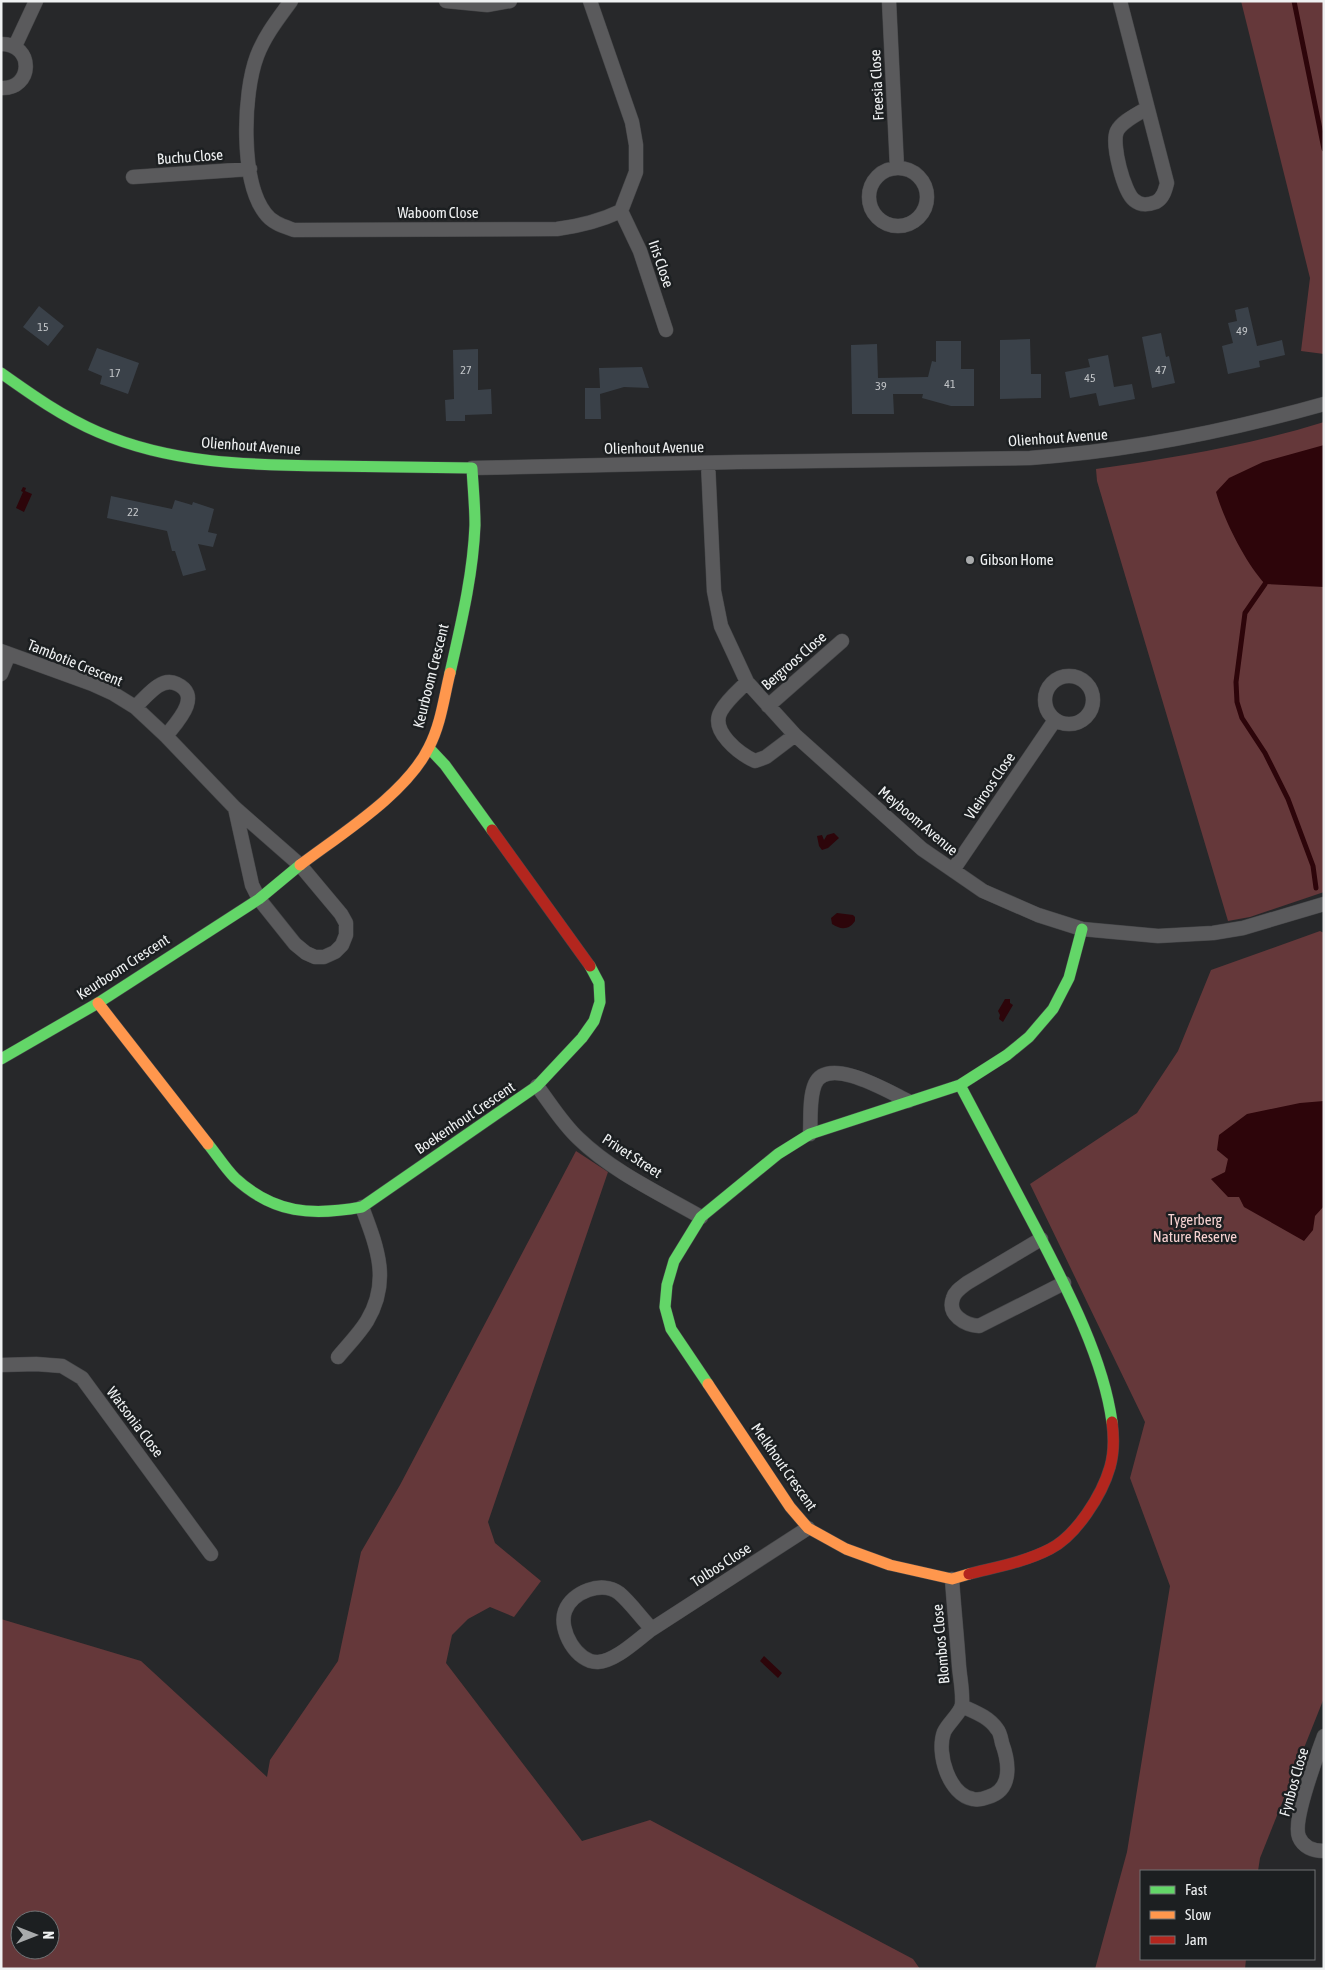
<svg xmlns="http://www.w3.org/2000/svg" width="1325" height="1970" viewBox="0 0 1325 1970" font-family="'Asap Condensed',sans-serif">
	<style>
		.green { fill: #65383a; fill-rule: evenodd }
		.water { fill: #2d050a }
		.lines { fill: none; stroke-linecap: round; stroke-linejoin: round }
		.stream { stroke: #2d050a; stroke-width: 5 }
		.building { fill: #3a4149 }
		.street-casing { stroke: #454648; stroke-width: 15 }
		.fast-casing { stroke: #454648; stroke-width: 12 }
		.slow-casing { stroke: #454648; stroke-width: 12 }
		.jam-casing { stroke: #454648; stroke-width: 12 }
		.street { stroke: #5a5a5c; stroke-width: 14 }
		.fast { stroke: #63d668; stroke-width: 11 }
		.slow { stroke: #ff974d; stroke-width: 11 }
		.jam { stroke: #b3261e; stroke-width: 11 }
		.poi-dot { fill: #a9abac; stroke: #1c1f21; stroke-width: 2 }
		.labels { text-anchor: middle; stroke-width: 5; stroke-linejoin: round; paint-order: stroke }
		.number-label { font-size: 12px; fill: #c2c5c8 }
		.street-label { font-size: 15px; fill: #eff1f2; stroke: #1c1f21 }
		.poi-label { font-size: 15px; fill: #eff1f2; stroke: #1c1f21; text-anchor: start }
		.park-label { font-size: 15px; fill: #f7d2d1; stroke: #1c1f21 }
	</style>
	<rect width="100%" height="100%" fill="#27282a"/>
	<path class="green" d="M1241,1H1324V354L1301,351L1310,278Z
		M1324,422V892L1250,917L1228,921L1097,481L1096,469C1173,458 1250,445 1324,422Z
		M1320,931L1324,933V1698L1260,1858L1258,1871H1141V1959H1246L1245,1969H1095L1127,1852L1170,1586L1130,1478L1145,1422L1030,1184L1137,1113L1178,1051L1211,970Z
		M576,1151L608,1172L488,1522L495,1543L541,1581L514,1617L490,1607L468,1619L452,1635L446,1663L582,1841L650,1820L913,1959L920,1969H1V1619L141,1661L267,1777L270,1760L338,1661L361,1552L400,1485ZM20,1920H50V1950H20Z"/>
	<path class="water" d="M1324,445V587L1265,584C1245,562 1224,520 1216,492L1229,478L1263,462Z
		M23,487L26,488L25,491L32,494L24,512L16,508L23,492L21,491Z
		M834,833L839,838L828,848L822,850L819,846L817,836L822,835L824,840L827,835Z
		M837,913L853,915L855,917V921C849,930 841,930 832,924L831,918Z
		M1005,999H1010V1003L1013,1005L1003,1022L999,1019L1000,1015L998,1011Z
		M1324,1101V1206L1315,1216L1313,1230L1304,1241L1244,1207L1239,1197H1228L1211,1179L1225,1172L1228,1159L1217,1150L1219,1135L1247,1114L1300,1103Z
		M764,1656L782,1673L778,1678L760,1661Z"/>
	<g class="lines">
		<path class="stream" d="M1294,1L1324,149
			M1265,584L1245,613L1236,682L1237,702L1242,718L1265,753L1288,799L1313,866L1316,888"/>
	</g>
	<path class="building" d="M39,306L64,326L48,346L23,327Z
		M1248,307L1257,346L1282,340L1285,355L1259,361L1260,367L1228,374L1222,346L1233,343L1228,323L1237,321L1235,310Z
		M1161,333L1166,357L1169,356L1175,383L1152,388L1142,337Z
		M1030,339L1031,374H1041V398L1000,399V340Z
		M936,341H961V369H974V406H951L922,398L923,394H893L894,414H852L851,345L877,344L878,378L928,377L932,361L936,362Z
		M97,348L139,363L128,394L100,384L102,376L88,370Z
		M478,349V390L491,389L492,414L465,415V421H446L445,400L454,399L453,350Z
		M1108,355L1114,387L1132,384L1135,399L1099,406L1096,393L1070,398L1065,372L1090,367L1088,359Z
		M642,367L649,388L624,387L600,394L601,419H585V388H600L599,368Z
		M111,496L172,509L175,500L192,505L193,502L214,509L208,532L217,534L213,547L198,544L206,570L183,576L175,551H172L167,531L107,518Z"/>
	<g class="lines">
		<defs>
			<path id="street" d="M291,1C278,19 265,35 257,56C243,93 240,180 265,213C272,223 283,226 294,230L557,229C580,226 600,221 621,211L636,172V145L632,122L590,1
				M446,1L487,5L510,1
				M889,1L897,168
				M1120,1L1167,183C1165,191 1163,198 1156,202C1148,205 1141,206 1134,200C1124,192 1111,144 1117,131C1122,121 1138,114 1147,108
				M1,44C35,44 33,90 1,88
				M15,46L36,1
				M869 197a29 29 0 1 1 58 0a29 29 0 1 1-58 0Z
				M133,177L250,169
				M621,211L640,251L666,330
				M708,463L714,591L721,626L747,682L795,735L922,849L983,891L1038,915L1082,929L1158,936L1213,933L1243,928L1324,904
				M472,468L738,462L1030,458C1130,451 1228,431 1324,404
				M1,651L92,684L114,694L135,707L166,736L235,808L300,865L341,914L346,923V935L342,945L335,952L324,957H315L306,953L295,944L259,899L252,885L235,808
				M1,674L9,654
				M1045 700a24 24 0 1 1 48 0a24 24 0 1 1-48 0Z
				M747,682C738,691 727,700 721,711C709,731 740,754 755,761L766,757L795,735
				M768,706L842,641
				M135,707C143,700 150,691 158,686C164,682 171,681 177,684C203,696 176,723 166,736
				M953,870L1055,720
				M537,1086C550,1103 562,1123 578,1138C613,1172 659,1193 701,1217
				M810,1134C811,1119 809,1098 815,1084C828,1055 889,1092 908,1101
				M1041,1239L967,1283C962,1287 955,1291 953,1298C947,1315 965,1325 979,1326L1064,1283
				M338,1357C347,1346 359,1334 367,1321C391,1281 377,1247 362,1207
				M1,1365L36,1364L62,1366L82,1378L211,1554
				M952,1579C954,1608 957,1637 959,1666C960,1678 963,1692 962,1704C961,1713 948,1723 944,1732C936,1753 949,1795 973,1799C978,1800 983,1799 988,1797C1013,1790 1009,1762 1002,1743C1001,1738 1000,1732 997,1729C989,1717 975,1712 962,1706
				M652,1629C641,1618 631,1603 619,1593C602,1580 572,1592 565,1611C558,1630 577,1663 598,1662C616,1661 638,1639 652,1629C704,1595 756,1562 808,1528
				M1324,1736C1317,1756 1292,1820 1299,1837C1303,1847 1313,1851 1324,1851"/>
			<path id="fast" d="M1,373C32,395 63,417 98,432C171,464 250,465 328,466C376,467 424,467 472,468C473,487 475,506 475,525C473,575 461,624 450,673
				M429,748L445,765L492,830
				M1,1059L98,1003L259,899L300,865
				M960,1085C985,1132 1010,1180 1035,1227C1065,1285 1103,1356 1112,1422
				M208,1144C217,1155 225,1168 235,1178C274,1214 312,1216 362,1207L537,1086L582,1038L594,1021L600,1002L599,983L590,966
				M708,1384L671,1329L665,1307L667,1285L674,1261L701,1217L778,1154L810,1134L960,1085L1007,1055L1029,1037L1053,1009L1069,978L1082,929"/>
			<path id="slow" d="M300,865C341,834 407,793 429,747C441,724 444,697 450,673
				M98,1003L208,1144
				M708,1384L790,1507L808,1528L846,1549L890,1565L952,1579L969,1574"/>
			<path id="jam" d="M492,830L590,966
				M969,1574C996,1567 1025,1562 1050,1549C1076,1536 1102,1495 1110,1467C1114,1453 1114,1437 1112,1422"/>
		</defs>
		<use href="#street" class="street-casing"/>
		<use href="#fast" class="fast-casing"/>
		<use href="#slow" class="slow-casing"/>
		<use href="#jam" class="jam-casing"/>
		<use href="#street" class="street"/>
		<use href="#fast" class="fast"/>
		<use href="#slow" class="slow"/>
		<use href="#jam" class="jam"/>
	</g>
	<circle class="poi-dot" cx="970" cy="560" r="5"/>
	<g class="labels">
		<g class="number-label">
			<text x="43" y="331">15</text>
			<text x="1242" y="335">49</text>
			<text x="466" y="374">27</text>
			<text x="1161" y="374">47</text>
			<text x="115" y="377">17</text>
			<text x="1090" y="382">45</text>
			<text x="950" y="388">41</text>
			<text x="881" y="390">39</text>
			<text x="133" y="516">22</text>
		</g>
		<g class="street-label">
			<text transform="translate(877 85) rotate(-93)" y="5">Freesia Close</text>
			<text transform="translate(190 157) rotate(-4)" y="5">Buchu Close</text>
			<text x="438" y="218">Waboom Close</text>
			<text transform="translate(661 264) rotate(71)" y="5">Iris Close</text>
			<text transform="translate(1058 438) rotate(-4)" y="5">Olienhout Avenue</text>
			<text transform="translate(251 446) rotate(4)" y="5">Olienhout Avenue</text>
			<text transform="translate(654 448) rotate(-1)" y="5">Olienhout Avenue</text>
			<text transform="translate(794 661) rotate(-41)" y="5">Bergroos Close</text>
			<text transform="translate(75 663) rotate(22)" y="5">Tambotie Crescent</text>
			<text transform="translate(431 676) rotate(-76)" y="5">Keurboom Crescent</text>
			<text transform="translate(990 786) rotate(-56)" y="5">Vleiroos Close</text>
			<text transform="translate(918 821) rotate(40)" y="5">Meyboom Avenue</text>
			<text transform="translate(123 967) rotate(-33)" y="5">Keurboom Crescent</text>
			<text transform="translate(465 1118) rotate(-34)" y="5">Boekenhout Crescent</text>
			<text transform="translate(632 1156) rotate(33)" y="5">Privet Street</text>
			<text transform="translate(135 1422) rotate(53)" y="5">Watsonia Close</text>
			<text transform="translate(784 1467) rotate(55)" y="5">Melkhout Crescent</text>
			<text transform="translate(721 1565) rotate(-33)" y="5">Tolbos Close</text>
			<text transform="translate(941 1644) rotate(-95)" y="5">Blombos Close</text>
			<text transform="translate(1294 1782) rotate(-74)" y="5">Fynbos Close</text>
		</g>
		<g class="poi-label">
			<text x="980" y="565">Gibson Home</text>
		</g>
		<g class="park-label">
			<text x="1195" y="1225">Tygerberg<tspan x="1195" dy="17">Nature Reserve</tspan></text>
		</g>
	</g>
	<rect width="1325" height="1970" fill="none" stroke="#eff1f2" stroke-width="5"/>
	<rect x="1140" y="1870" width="175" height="90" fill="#1c1f21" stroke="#707375"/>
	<rect x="1150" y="1886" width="25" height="8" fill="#63d668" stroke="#707375"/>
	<text x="1185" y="1895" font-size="15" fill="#eff1f2">Fast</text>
	<rect x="1150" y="1911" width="25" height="8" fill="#ff974d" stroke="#707375"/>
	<text x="1185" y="1920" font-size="15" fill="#eff1f2">Slow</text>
	<rect x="1150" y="1936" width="25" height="8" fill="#b3261e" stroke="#707375"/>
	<text x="1185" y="1945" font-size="15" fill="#eff1f2">Jam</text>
	<g transform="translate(35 1935) rotate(90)"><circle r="24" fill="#1c1f21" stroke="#707375"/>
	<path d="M0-4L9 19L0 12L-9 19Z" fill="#a9abac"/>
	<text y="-8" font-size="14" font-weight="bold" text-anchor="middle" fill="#eff1f2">N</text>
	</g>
</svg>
